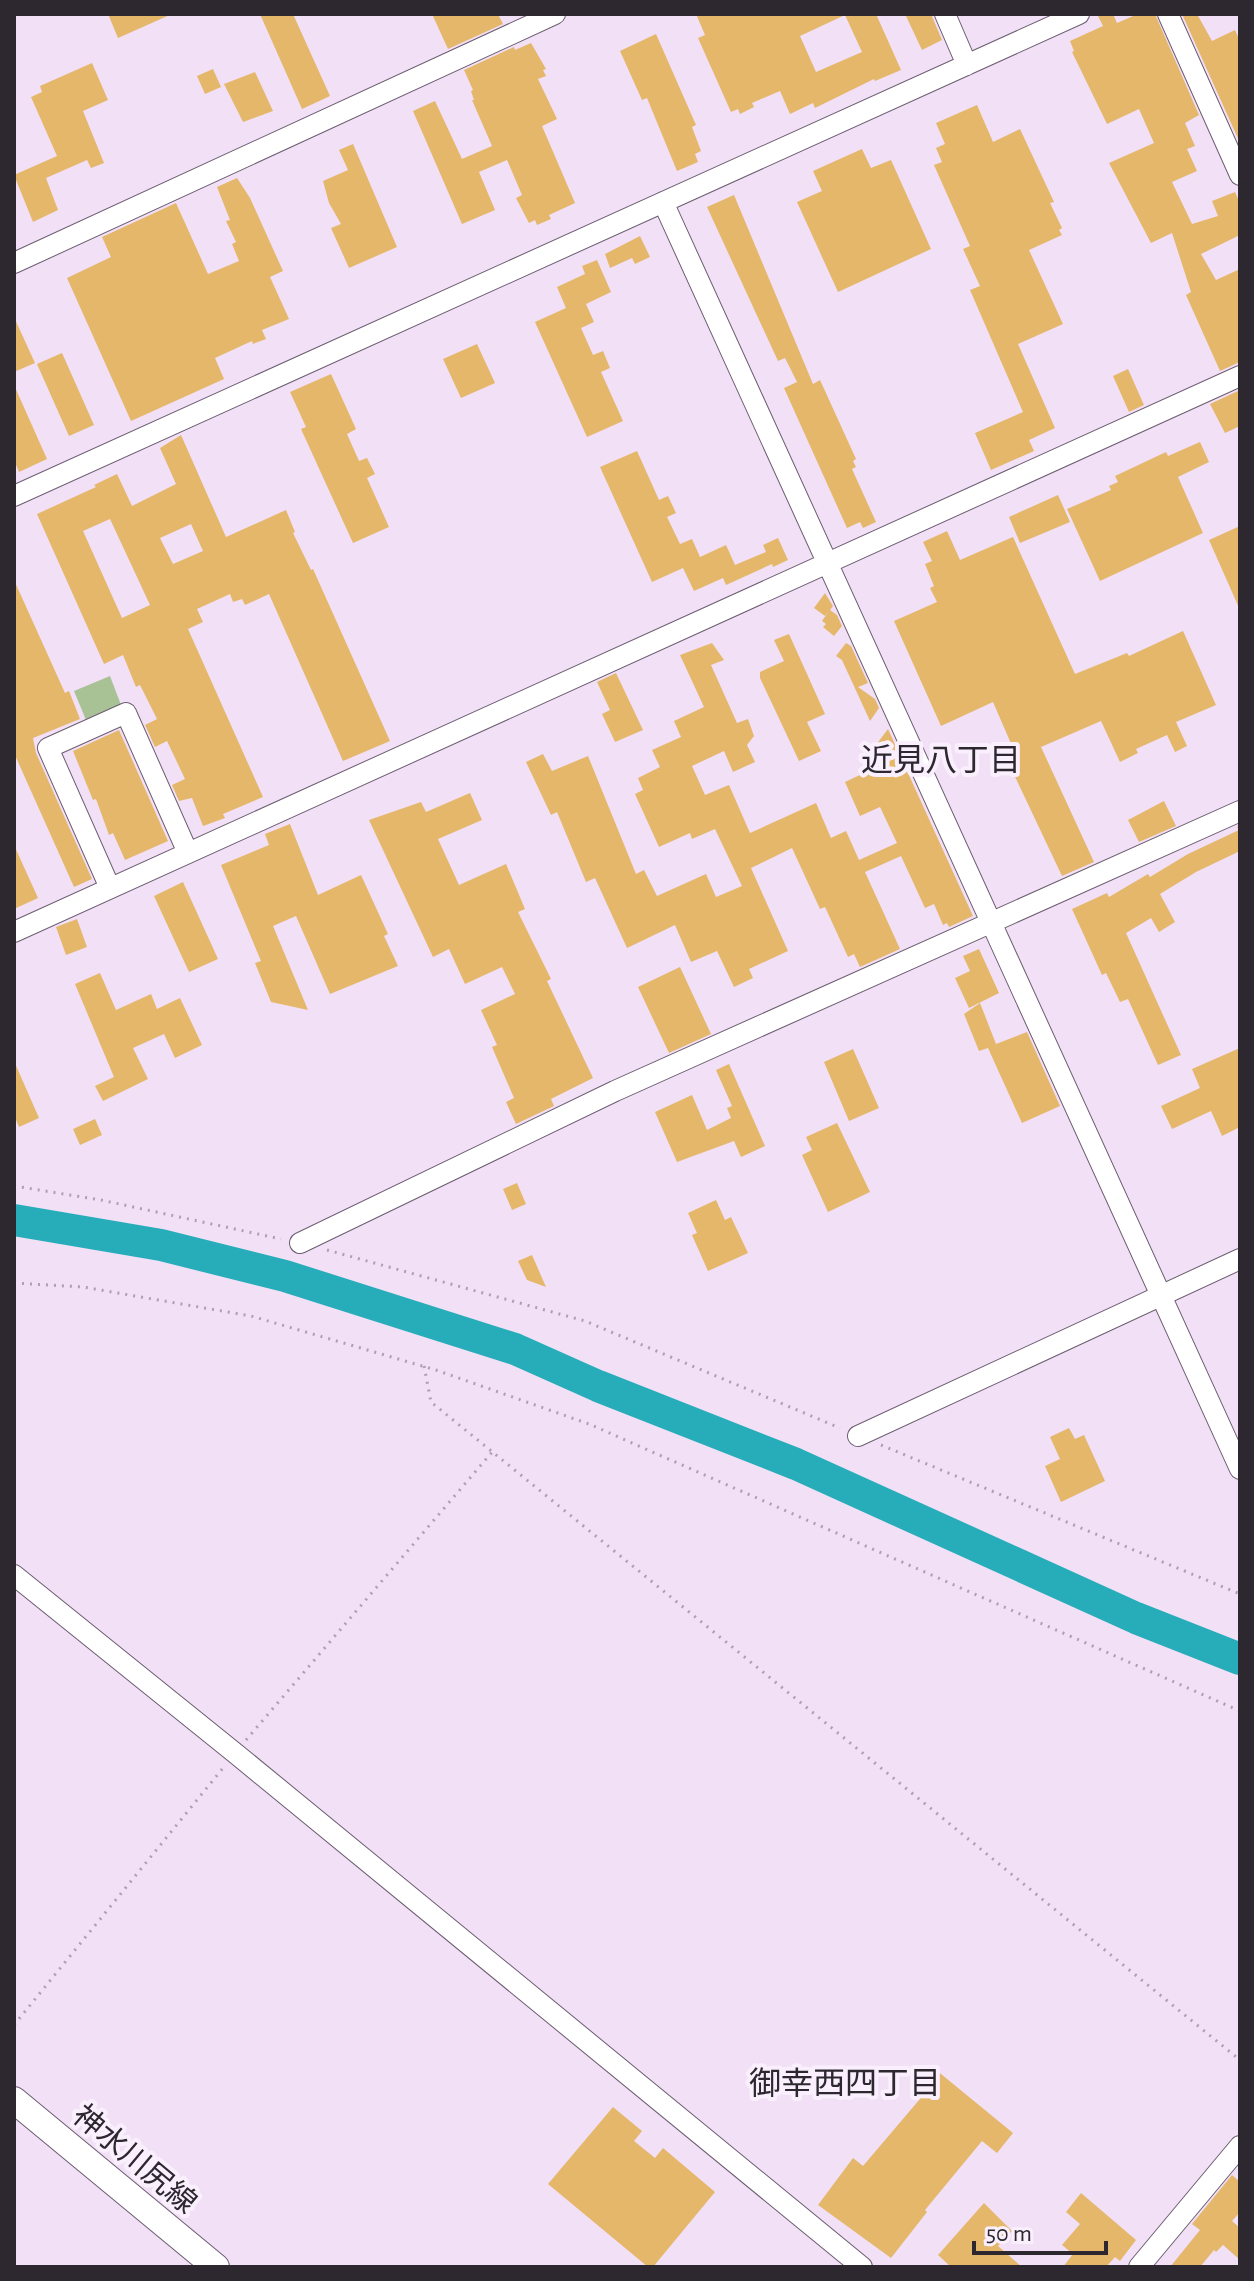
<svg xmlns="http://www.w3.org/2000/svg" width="1254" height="2281" viewBox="0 0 1254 2281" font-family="'Alegreya Sans','Noto Sans JP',sans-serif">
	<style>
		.green { fill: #a8c296 }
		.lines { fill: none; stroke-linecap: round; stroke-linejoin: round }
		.river { stroke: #27acba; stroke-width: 32 }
		.building { fill: #e5b76b; fill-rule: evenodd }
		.minor-casing { stroke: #6c5d70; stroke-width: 22 }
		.major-casing { stroke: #6c5d70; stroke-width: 28 }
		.path { stroke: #ada0b1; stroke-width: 3; stroke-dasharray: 2 6; stroke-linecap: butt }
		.minor { stroke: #fff; stroke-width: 20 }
		.major { stroke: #fff; stroke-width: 26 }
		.labels { text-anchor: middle; stroke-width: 8; stroke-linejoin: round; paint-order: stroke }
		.street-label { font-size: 30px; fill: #2d272f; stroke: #faf0fd }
		.neighbourhood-label { font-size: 32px; fill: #2d272f; stroke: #faf0fd }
	</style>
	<rect width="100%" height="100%" fill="#f1e0f6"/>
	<path class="green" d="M110,676L121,705L86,720L74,691Z"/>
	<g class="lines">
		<path class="river" d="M14,1220L161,1245L285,1276L515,1349L598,1386L796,1464L1136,1618L1240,1659"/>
	</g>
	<path class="building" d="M108,14H172L118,38Z
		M260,14H293L330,96L302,109Z
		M432,14H498L503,24L448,49Z
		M696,14H876L901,70L875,81L874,79L815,108L813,103L790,114L780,91L752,103L754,107L740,114L738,109L731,112L698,38L705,35ZM845,15L862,52L816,72L800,36Z
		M905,14H931L942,40L922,50Z
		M1097,14H1113L1117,23L1138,14H1155L1199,115L1185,123L1195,146L1187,149L1197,171L1172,182L1192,224L1218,216L1212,201L1235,192L1240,203V235L1201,254L1216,280L1240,269V362L1220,371L1186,295L1191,292L1172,233L1151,243L1109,163L1154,143L1139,109L1107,124L1072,52L1074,51L1070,41L1103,26Z
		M1182,14H1197L1212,41L1235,30L1240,41V143Z
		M656,34L696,125L692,127L701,151L695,154L698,162L677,171L647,98L642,100L620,51Z
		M531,43L546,69L543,70L546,76L538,79L557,119L542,126L575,203L549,215L551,219L537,225L535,220L529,223L516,198L522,195L507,160L479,172L495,210L462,224L413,111L435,101L462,159L492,146L472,100H474L471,91L473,90L464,70L514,47L515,50Z
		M92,63L108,100L83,111L104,163L91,168L87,160L46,178L58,210L33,222L14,175L57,156L31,97L42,92L40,86Z
		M213,69L221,87L205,94L197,76Z
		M255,72L273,111L243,122L224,84Z
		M977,105L993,142L1020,129L1054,202L1050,203L1062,228L1059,230L1062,235L1029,250L1063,324L1018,344L1055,428L1029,440L1034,451L991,470L975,433L1023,412L970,290L980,286L963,249L970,246L934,165L942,162L936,148L945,144L936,123Z
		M353,144L397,247L349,268L331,228L341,224L329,203L323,181L348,170L339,150Z
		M862,149L871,168L891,160L931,249L838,292L797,202L822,191L813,171Z
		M237,178L250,198L283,271L270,277L289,319L262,330L266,339L253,344L252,341L215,358L224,379L131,421L67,278L111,257L102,237L176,203L208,274L239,261L232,244L236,242L226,221L230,220L217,187Z
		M734,195L813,384L820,380L856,459L853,461L856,467L852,469L876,522L863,528L860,522L847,528L784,388L797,382L785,358L778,361L707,207Z
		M640,236L650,257L635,264L632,258L610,268L605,254Z
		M597,260L611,292L586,304L594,322L581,328L593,355L603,351L610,368L601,372L623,421L587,437L535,322L566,308L557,287L585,274L582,266Z
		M14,317L35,363L14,372Z
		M477,344L495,383L461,398L443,359Z
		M62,353L94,425L69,436L37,364Z
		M1128,369L1144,405L1129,412L1113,376Z
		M331,374L356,429L347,434L359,461L367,458L375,474L367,478L389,527L353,543L301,429L306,427L290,392Z
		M14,385L47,459L19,472L14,460Z
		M1240,390V426L1225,433L1210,404Z
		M181,435L226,537L286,510L295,532L293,533L311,570L313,569L390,741L343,761L269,594L245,605L242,599L233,602L230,594L197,609L203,622L188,629L263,797L223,814L225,818L203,826L192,798L179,801L172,785L185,779L167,741L155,747L145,725L157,719L140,685L136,687L123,655L104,664L37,514L96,487L94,485L117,474L132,506L176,484L160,448ZM110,519L150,605L122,618L83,531ZM191,524L203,551L173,564L160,538Z
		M1200,442L1209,462L1178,477L1203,533L1100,581L1067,509L1111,490L1109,486L1118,482L1115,476L1166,452L1168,456Z
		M637,451L659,500L668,496L676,513L667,517L680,544L692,539L700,557L726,545L735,565L766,552L763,545L778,538L788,560L773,567L772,564L726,585L723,578L694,591L683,568L652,582L600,467Z
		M1058,495L1070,522L1020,543L1009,517Z
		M1240,526V610L1209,540Z
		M947,531L960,560L1013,537L1075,674L1127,653L1129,656L1183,631L1216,705L1176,722L1187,746L1175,752L1167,735L1136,749L1138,753L1120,762L1101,721L1041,747L1094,862L1062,876L1010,766L1019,762L993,702L941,726L894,621L937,602L930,588L934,586L925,564L932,561L923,542Z
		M14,580L65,693L69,691L80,719L33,738L36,753L92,879L74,887L14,753Z
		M825,593L833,606L830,610L837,615L842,626L834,636L823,627L826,624L822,621L829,611L825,616L814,608Z
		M789,634L825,714L807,722L821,751L799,761L760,678V672L784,661L774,640Z
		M712,643L724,660L711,665L737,723L748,719L754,736L747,745L755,762L733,772L724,751L692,766L705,795L729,785L750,833L816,803L831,838L846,831L859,860L897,843L880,807L860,816L845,782L894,759L876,745L888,729L973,916L949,927L947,923L943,925L934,904L925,908L901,856L865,872L900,949L860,967L854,954L848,957L825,907L820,909L792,848L751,868L788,951L749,969L753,978L734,987L717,951L691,962L675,925L627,948L595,878L586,882L557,812L551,815L526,762L543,754L552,771L588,756L636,874L644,870L657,896L706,874L716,897L742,886L715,829L692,839L690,833L659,847L635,794L643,790L638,778L660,767L652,750L681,737L674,721L704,707L680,655Z
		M846,643L851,646L868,683L858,687L875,699L879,708L870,721L842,660L836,656Z
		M616,673L643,730L615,742L602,714L610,710L597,682Z
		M119,730L168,841L125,860L113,833L109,835L96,799L93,800L73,751Z
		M470,793L482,820L438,839L459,885L506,864L525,909L518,912L551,979L547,981L593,1078L551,1099L554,1106L516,1124L506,1102L514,1098L492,1047L497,1045L481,1010L515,994L502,967L465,984L449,949L433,957L369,820L421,802L426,812Z
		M1164,801L1176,826L1139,842L1128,820Z
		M290,824L318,895L361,875L388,934L384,936L398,966L330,994L296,916L273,926L308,1010L271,1002L255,963L261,961L221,865L269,845L265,834Z
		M1240,825V851L1196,872L1160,894L1175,922L1159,932L1151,918L1126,933L1181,1055L1158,1065L1128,999L1120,1002L1106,973L1102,975L1072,909L1107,893L1109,897L1148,874L1150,877L1188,854L1239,830L1237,827Z
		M14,845L38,898L14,909Z
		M183,882L218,959L189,972L154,896Z
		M77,919L87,947L66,955L56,927Z
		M979,949L999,993L969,1008L955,978L970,971L963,956Z
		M680,967L711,1034L669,1053L638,987Z
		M100,973L116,1010L151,994L157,1009L180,998L202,1045L175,1058L164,1034L133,1048L148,1079L103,1101L95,1086L114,1077L75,984Z
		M980,1003L996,1044L1027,1032L1060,1106L1022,1123L988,1048L979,1051L964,1014Z
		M1240,1048V1127L1222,1136L1211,1111L1172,1129L1161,1106L1200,1088L1192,1069Z
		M853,1049L879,1108L849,1121L824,1062Z
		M14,1061L39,1118L19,1127L14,1115Z
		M729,1064L765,1146L741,1157L734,1141L677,1162L655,1112L692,1095L707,1130L731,1118L727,1108L732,1106L716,1070Z
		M95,1119L102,1135L80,1145L73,1129Z
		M837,1123L870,1192L828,1212L802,1155L812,1150L806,1137Z
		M517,1183L526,1204L512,1210L503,1189Z
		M716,1200L725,1220L731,1217L748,1253L708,1271L692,1235L697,1233L688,1213Z
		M532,1255L546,1287L527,1280L518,1261Z
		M1069,1428L1075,1439L1084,1435L1105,1481L1061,1502L1045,1466L1060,1459L1050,1437Z
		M930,2065L1013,2133L997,2153L982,2141L925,2210L927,2212L891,2258L818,2205L853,2158L863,2166L925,2093L922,2091L924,2088L916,2082Z
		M613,2107L642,2131L634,2141L655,2158L663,2148L715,2192L653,2267H648L548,2184Z
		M1232,2175L1240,2182V2212L1232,2221L1240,2228V2260L1223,2245L1216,2252L1214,2250L1200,2267H1170L1200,2230L1192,2224Z
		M1081,2193L1136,2240L1120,2261L1115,2257L1106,2267H1063L1073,2254L1062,2245L1080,2224L1066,2212Z
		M984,2203L1012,2231L998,2246L1022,2267H951L938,2255Z"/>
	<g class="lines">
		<defs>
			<path id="minor" d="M945,14L967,65
				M1168,14L1240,175
				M663,202L1240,1469
				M14,263L555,14
				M14,496L1079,14
				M110,888L48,748L126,713L188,853
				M14,932L1240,376
				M300,1243L615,1091L1240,811
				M858,1436L1240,1259
				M14,1575L235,1753L862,2267
				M1139,2267L1240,2146"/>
			<path id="major" d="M14,2100L216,2267"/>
		</defs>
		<use href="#minor" class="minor-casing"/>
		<use href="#major" class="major-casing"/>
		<path class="path" d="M14,1186L101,1200L281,1239
			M327,1250L585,1321L840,1428
			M14,1283L83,1287L251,1316L436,1370L589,1424L1240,1711
			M424,1366L431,1402L1240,2060
			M881,1445L1240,1594
			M246,1740L493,1451
			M14,2025L223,1768"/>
		<use href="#minor" class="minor"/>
		<use href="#major" class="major"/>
	</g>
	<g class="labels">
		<g class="street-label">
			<text transform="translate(135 2159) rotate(40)" y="10">神水川尻線</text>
		</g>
		<g class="neighbourhood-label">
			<text x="941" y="771">近見八丁目</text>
			<text x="845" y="2094">御幸西四丁目</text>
		</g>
	</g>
	<rect width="1254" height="2281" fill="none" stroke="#2d272f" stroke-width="32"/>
	<path d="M974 2241v12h132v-12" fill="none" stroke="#2d272f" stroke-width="4"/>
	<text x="986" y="2241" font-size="24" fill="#2d272f" stroke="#faf0fd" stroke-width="6" paint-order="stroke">50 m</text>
</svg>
